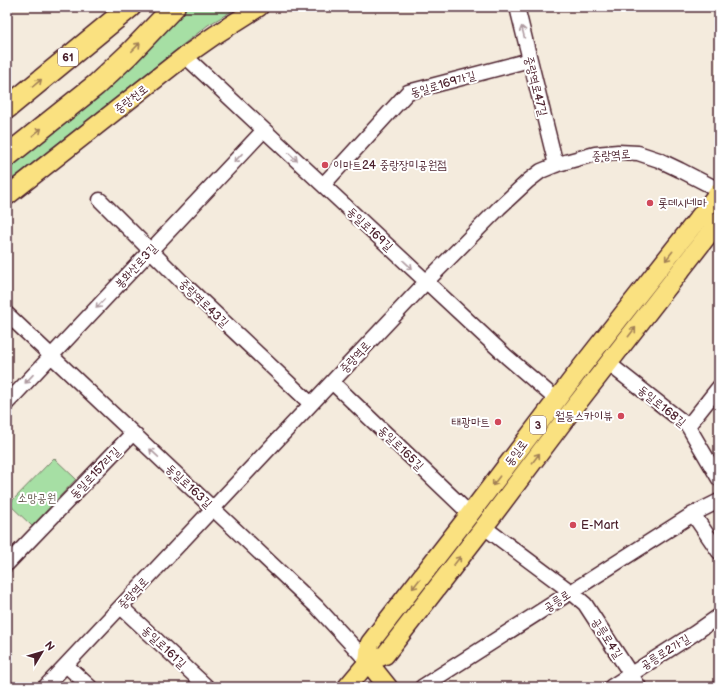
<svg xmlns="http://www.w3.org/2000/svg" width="726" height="694" viewBox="0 0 726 694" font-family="'Balsamiq Sans','Poor Story',sans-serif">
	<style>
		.green { fill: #a6dfa4; stroke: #787f68 }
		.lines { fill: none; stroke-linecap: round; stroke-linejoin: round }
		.minor-casing { stroke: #4a1f2b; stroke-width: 17 }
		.major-casing { stroke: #4a1f2b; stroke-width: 21 }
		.highway-casing { stroke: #4a1f2b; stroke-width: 24 }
		.minor { stroke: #fff; stroke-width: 14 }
		.major { stroke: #fae180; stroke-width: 18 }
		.highway { stroke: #fae180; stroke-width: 21 }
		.oneway { stroke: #ae9aa0 }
		.oneway2 { stroke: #a28056 }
		.poi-dot { fill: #d1495b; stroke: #fff; stroke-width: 1.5 }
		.labels { text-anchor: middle; stroke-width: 4; stroke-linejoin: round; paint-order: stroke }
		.shield { fill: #fff; stroke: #80626b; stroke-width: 1 }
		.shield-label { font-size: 11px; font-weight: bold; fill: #4a1f2b }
		.street-label { font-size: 12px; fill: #4a1f2b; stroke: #fff }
		.poi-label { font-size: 12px; fill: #4a1f2b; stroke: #fff; text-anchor: start }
		.park-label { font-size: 12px; fill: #66594f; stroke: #fff }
	</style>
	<rect width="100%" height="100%" fill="#f4ebdd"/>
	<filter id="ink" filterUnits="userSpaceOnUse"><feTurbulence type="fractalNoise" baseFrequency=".025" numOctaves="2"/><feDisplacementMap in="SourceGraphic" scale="8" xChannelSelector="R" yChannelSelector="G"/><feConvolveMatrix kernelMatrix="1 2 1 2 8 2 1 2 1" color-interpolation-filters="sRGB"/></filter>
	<g filter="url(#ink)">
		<path class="green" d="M186,7H239L208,25L7,183V163L137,55Z
			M54,458L76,479L32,526L9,504Z"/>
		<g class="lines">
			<defs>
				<path id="minor" d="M517,7L556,165
					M185,56L507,357L557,400
					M323,185L408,92L530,60
					M100,200L183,283L311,404
					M7,314L317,607L368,662
					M608,363L688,426L719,479
					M332,382L470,514
					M7,403L264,130
					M688,426L719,387
					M693,514L719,552
					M484,527L571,592L585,604L639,687
					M7,564L133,433
					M121,607L207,687
					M66,665L90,687
					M45,687L426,282L499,208L528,181L541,171L558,164L595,154L618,152L638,153L659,160L680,170L719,190
					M422,687L693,514L719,501
					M611,687L695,633L719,616"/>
				<path id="major" d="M7,196L185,56L215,35L259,7
					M368,662L370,643L470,514L583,365L719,192
					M368,662L388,687
					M347,687L368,662L385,655L484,527L569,414L719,221"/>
				<path id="highway" d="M7,108L130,7
					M7,156L96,85L129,54L174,7"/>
			</defs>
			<use href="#minor" class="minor-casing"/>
			<use href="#major" class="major-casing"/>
			<use href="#highway" class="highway-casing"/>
			<use href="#minor" class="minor"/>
			<use href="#major" class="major"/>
			<use href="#highway" class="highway"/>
		</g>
		<defs><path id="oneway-shaft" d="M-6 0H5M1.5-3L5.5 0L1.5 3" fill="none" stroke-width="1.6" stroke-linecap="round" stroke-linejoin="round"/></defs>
		<g class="oneway">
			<use href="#oneway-shaft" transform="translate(523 32) rotate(-104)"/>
			<use href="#oneway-shaft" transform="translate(293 157) rotate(43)"/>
			<use href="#oneway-shaft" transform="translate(238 158) rotate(133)"/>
			<use href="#oneway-shaft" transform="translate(408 265) rotate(43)"/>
			<use href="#oneway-shaft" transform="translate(100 304) rotate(133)"/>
			<use href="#oneway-shaft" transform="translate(29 379) rotate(133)"/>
			<use href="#oneway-shaft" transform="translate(154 453) rotate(-137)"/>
		</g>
		<g class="oneway2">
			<use href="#oneway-shaft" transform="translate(136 47) rotate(-46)"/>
			<use href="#oneway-shaft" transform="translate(37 83) rotate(-40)"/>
			<use href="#oneway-shaft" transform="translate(37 132) rotate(-39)"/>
			<use href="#oneway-shaft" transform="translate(669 256) rotate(128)"/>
			<use href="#oneway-shaft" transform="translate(632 332) rotate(-52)"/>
			<use href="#oneway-shaft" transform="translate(536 458) rotate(-53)"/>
			<use href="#oneway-shaft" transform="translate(496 481) rotate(127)"/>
			<use href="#oneway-shaft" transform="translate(457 561) rotate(-52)"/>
			<use href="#oneway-shaft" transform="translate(416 584) rotate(128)"/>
		</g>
	</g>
	<g class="poi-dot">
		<circle cx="325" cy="165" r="4"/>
		<circle cx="650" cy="203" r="4"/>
		<circle cx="621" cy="416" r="4"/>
		<circle cx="498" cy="422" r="4"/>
		<circle cx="573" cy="525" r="4"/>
	</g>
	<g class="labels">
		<g class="shield">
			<rect x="58" y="48" width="20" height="18" rx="3"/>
			<rect x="530" y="416" width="16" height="18" rx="3"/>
		</g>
		<g class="shield-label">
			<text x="68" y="61">61</text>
			<text x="538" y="429">3</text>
		</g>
		<g class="street-label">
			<text transform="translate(443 84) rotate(-16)" y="4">동일로169가길</text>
			<text transform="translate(536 86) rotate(76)" y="4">중랑역로47길</text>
			<text transform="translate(131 99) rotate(-38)" y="4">중랑천로</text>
			<text transform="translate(611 155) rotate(-4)" y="4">중랑역로</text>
			<text transform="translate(370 229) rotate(43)" y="4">동일로169길</text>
			<text transform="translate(136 266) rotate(-47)" y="4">봉화산로3길</text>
			<text transform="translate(204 303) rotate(44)" y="4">중랑역로43길</text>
			<text transform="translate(355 357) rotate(-47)" y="4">중랑역로</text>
			<text transform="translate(662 406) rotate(39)" y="4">동일로168길</text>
			<text transform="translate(401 448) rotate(44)" y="4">동일로165길</text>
			<text transform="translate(516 453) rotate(-53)" y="4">동일로</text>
			<text transform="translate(95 473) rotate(-46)" y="4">동일로157라길</text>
			<text transform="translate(189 486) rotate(43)" y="4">동일로163길</text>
			<text transform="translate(133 593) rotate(-47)" y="4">중랑역로</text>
			<text transform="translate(557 601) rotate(-33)" y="4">공릉로</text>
			<text transform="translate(607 638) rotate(57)" y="4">공릉로4길</text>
			<text transform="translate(164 647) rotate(43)" y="4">동일로161길</text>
			<text transform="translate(665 652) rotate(-32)" y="4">공릉로2가길</text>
		</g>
		<g class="poi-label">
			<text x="333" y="169">이마트24 중랑장미공원점</text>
			<text x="658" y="207">롯데시네마</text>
			<text x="613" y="420" text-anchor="end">월등스카이뷰</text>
			<text x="490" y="426" text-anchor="end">태광마트</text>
			<text x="581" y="529">E-Mart</text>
		</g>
		<g class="park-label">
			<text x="37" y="502">소망공원</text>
		</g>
	</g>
	<rect width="726" height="694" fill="none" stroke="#fff" stroke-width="24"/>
	<rect x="12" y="12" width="702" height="670" fill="none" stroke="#4a1f2b" stroke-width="1.5" filter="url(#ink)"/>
	<g transform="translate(42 652) rotate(52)" stroke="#ffffff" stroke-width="3" paint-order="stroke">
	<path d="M0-3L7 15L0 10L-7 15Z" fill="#4a1f2b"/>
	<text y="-6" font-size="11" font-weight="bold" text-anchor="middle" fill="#4a1f2b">N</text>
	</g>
</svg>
